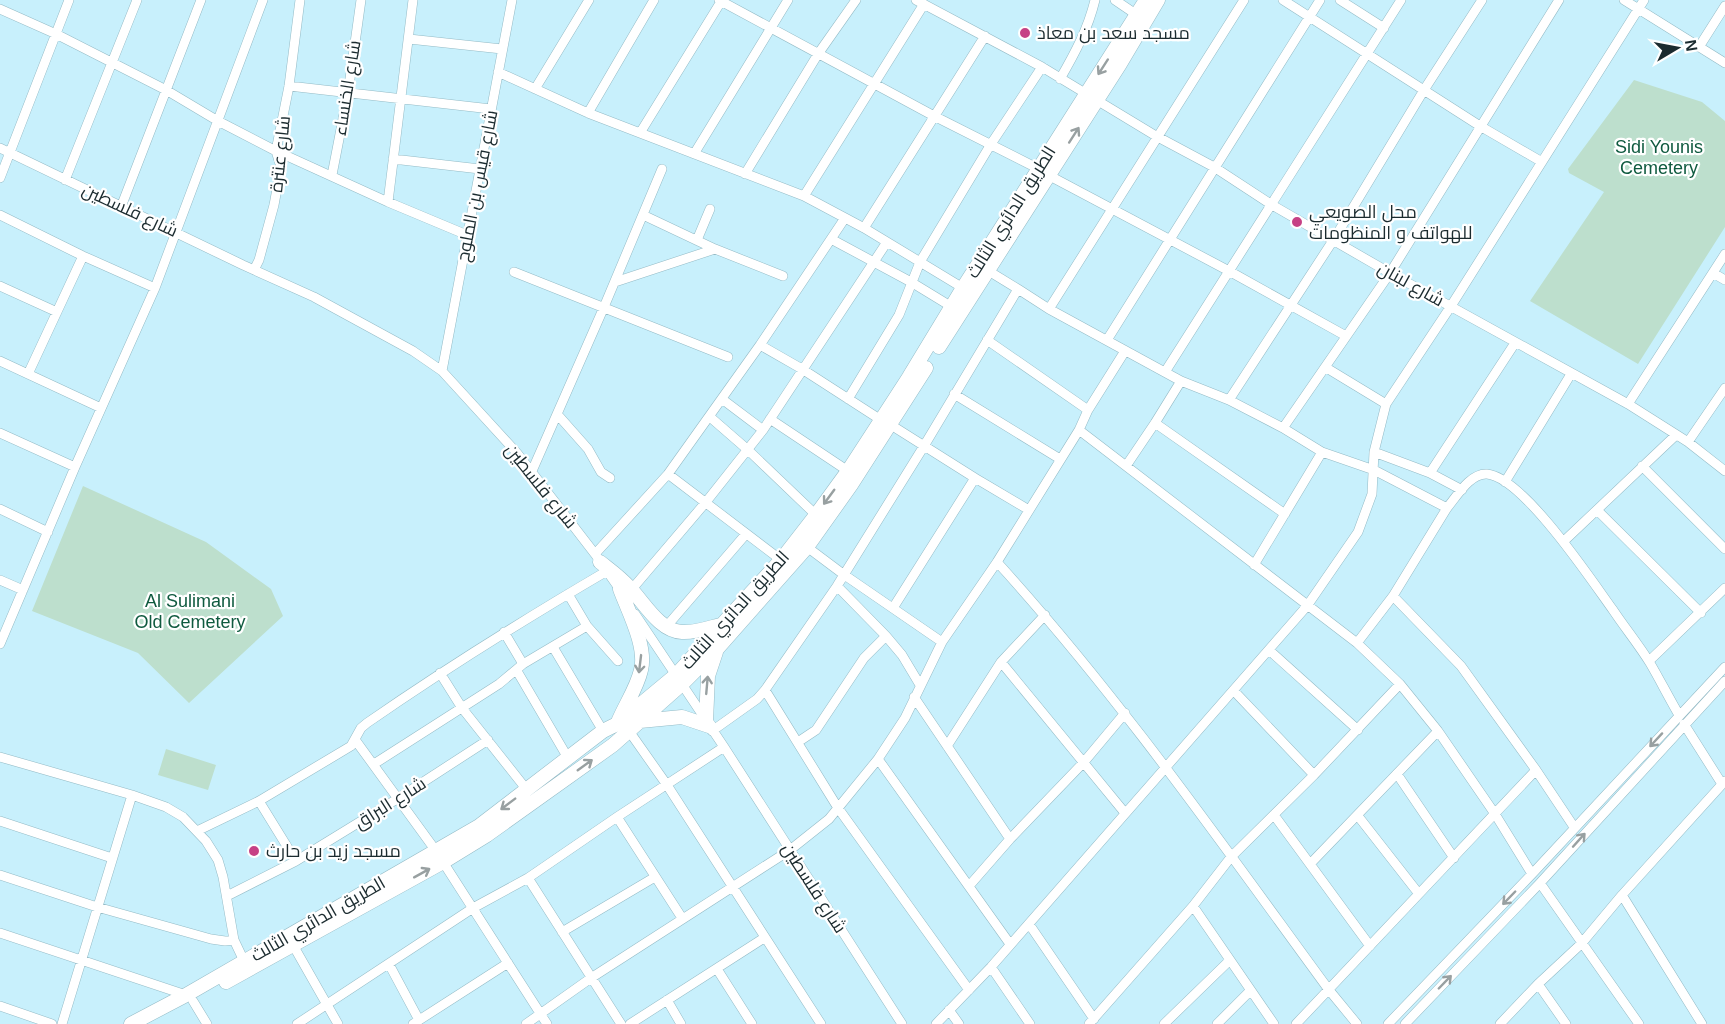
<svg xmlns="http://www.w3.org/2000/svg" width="1725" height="1024" viewBox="0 0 1725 1024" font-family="Helvetica,Cairo,sans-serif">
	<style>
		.green { fill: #bddfcd }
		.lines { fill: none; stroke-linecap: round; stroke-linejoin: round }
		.minor-casing { stroke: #94bbc6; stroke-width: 10 }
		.highway-casing { stroke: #94bbc6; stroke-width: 15 }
		.minor { stroke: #fff; stroke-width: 9 }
		.highway { stroke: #fff; stroke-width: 14 }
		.oneway { stroke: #98a0a1 }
		.poi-dot { fill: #c64185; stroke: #fff; stroke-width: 2 }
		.labels { text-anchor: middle; stroke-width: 4.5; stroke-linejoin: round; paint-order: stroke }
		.poi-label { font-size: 18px; fill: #1b2b2f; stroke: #fff; text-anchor: start }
		.street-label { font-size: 18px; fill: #1b2b2f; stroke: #fff }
		.park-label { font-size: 18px; fill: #0f5a3f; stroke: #fff }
	</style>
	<rect width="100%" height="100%" fill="#c8f0fc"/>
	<path class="green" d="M1634,80L1702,102L1725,121V227L1638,364L1530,301L1604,192L1569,173L1568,169Z
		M83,486L206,542L271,589L283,616L189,703L138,653L32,611Z
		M166,749L216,765L208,790L158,775Z"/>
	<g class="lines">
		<defs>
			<path id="minor" d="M719,0L934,116L1039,169
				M916,0L1042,67L1156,136L1214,167L1272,205L1390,273L1628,404L1688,442L1725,471
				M1115,0L1137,15
				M1283,0L1480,126L1542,162
				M1340,0L1384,28
				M1624,0L1725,63
				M0,9L56,34L166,90L218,121L276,151L388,202L467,235
				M409,39L502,49
				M1699,47L1725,6
				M498,72L588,113L804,196L864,228L963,288
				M1060,79C1075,53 1088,29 1095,0
				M289,86L491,109
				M535,89L589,0
				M588,113L654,0
				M640,133L722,0
				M0,148L243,265L314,297L413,351L442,371L517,453L595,554L623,594
				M694,154L788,0
				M393,159L480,169
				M745,174L818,54L856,0
				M332,175L348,93L361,0
				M1048,175L1229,271L1346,336
				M0,178L69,0
				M65,180L137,0
				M804,196L924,4
				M388,202L413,0
				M121,207L201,0
				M0,215L83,256L155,288
				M643,215L715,249L783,276
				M864,228L985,36
				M831,239L911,282L952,307
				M697,240L710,209
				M254,270L259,260L274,205L281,167L276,151L289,86L300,0
				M987,270L1018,289
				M514,272L728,357
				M1713,273L1725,280
				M615,282L715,249
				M0,286L57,312
				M1049,309L1244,0
				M987,340L1088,410
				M1107,340L1320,0
				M760,345L802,369L881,420
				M0,361L101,408
				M1325,367L1386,404
				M442,371L512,0
				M1165,372L1401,0
				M28,374L83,256
				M954,394L1060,459
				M722,399L763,430
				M848,399L899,315L920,262L991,144L1042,67
				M1229,400L1334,239L1424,90L1482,0
				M1628,404L1725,254
				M557,414L588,449L601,472L610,478
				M710,417L748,450L816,515
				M770,419L848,471
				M1155,423L1285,514
				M891,425L975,478L893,608
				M1283,428L1390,273L1559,0
				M1079,430L1357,643L1400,684L1438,731L1495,814L1532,874
				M0,433L75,467
				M1688,442L1725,388
				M1374,452L1430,473L1515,343
				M1126,466L1155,423L1181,381
				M1642,466L1725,549
				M532,471L604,307L662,169
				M1430,473L1462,490
				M668,474L781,560
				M975,478L1029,510
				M1505,482L1571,374
				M1447,508C1457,496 1470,473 1487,474C1523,477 1592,581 1613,610C1625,628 1639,645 1650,663C1660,680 1669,698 1679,715
				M0,509L48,532
				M1598,511L1701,613
				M1564,541L1676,435
				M807,547L843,574L942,642
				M595,554L668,474L760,345L845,218
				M997,562C1119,696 1222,844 1329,990L1357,1024
				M1254,565L1322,452
				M0,580L23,590
				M632,589L706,502L763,430L887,242
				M1393,596L1461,666L1536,770L1574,827
				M635,614L724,747L902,1024
				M587,626L618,661
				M666,627L746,534
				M504,632L523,664
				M886,636L902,655L920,685
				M0,644L75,467L155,288L263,0
				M553,647L603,731
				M1269,650L1358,730
				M1649,661L1725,588
				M1001,662L1125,813
				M517,671L568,758
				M440,673L462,708L527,790
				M765,690L838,808L969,990
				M1234,691L1314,775
				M914,697L1010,839
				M1684,724L1722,784
				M629,731L667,785L821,1024
				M712,731L757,699L765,690L837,586L924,446L1018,289L1049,309L1181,381L1229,400L1283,428L1322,452L1374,470L1447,508L1393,596L1357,643
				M356,741L436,851
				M798,742L816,730L864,658L886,636L837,586
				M947,746L1001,662L1045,615
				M0,757L132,795L166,807L183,817L206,841L218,860L223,877L234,940L244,961
				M878,759L1010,944
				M374,764L499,684L523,664L587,626L568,594
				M1397,774L1454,858
				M259,801L296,861
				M1274,815L1370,946
				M1358,816L1419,894
				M617,817L682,918
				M0,821L112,858
				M197,831L259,801L351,746L361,728L367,723C445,669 525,619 607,571
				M443,862L547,1024
				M1311,863L1438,731
				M0,875L97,907L211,939L225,941L234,940
				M528,878L621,1024
				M1540,883L1639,1024
				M969,886L1010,839L1084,762L1125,713
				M1622,895L1702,1024
				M227,896L296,861L397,799L488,740
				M1193,906L1274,1024
				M1029,924L1094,1019
				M562,932L655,877
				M0,933L186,995
				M293,945L338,1024
				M389,964L419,1020
				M991,967L1030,1024
				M717,969L752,1024
				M1538,984L1566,1024
				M667,1000L681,1024
				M193,1001L207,1024
				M0,1006L52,1024
				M949,1010L959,1024
				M62,1024L132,795
				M297,1024L473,908L528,878L617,817L724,747
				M413,1024L508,963
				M526,1024L591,978L790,850L829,819L878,759L905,718L942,642L997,562L1079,430L1088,410L1125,351
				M630,1024L764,938
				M936,1024L991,967L1307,606L1358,532L1372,494L1374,452L1386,404L1451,306L1644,0
				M1089,1024L1193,906L1231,857L1314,775L1400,684
				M1164,1024L1229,961
				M1217,1024L1250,991
				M1296,1024L1536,770
				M1388,1024L1532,874L1725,667
				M1405,1024L1540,883L1725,681
				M1500,1024L1538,984L1581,944L1622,895L1725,781"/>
			<path id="highway" d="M939,347L1120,64L1158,0
				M600,562C610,570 620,577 629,587C644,602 659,631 682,632C696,633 711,627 724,624
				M640,721L682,717L709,726
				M706,721L708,676L716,652
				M618,722C625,705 637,688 641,670C647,646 628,611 620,589
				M226,982L443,862L487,835L613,745L682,684L716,650L807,547L851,485L926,368
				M131,1024L186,995L479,826L603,731L617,724L676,675L781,560L816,515L848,471L909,377L963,288L1146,0"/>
		</defs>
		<use href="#minor" class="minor-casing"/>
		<use href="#highway" class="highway-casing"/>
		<use href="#minor" class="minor"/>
		<use href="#highway" class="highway"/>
	</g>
	<defs><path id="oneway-shaft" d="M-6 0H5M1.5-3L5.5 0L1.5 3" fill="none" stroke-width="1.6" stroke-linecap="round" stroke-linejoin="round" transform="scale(1.5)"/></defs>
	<g class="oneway">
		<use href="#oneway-shaft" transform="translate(1103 67) rotate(123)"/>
		<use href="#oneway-shaft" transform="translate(1074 135) rotate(-57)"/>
		<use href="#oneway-shaft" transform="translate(829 497) rotate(126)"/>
		<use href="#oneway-shaft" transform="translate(640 664) rotate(97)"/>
		<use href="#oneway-shaft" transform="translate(707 685) rotate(-85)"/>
		<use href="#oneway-shaft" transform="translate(1656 740) rotate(133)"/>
		<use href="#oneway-shaft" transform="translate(585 765) rotate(-36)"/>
		<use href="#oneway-shaft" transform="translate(508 804) rotate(143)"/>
		<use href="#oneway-shaft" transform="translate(1579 840) rotate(-48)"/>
		<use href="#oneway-shaft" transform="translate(422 873) rotate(-29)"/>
		<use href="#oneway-shaft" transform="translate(1509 898) rotate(134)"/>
		<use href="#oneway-shaft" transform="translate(1445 982) rotate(-46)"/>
	</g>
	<g class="poi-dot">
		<circle cx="1025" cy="33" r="6"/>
		<circle cx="1297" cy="222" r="6"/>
		<circle cx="254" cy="851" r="6"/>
	</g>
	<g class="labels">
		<g class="poi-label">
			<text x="1037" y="39">مسجد سعد بن معاذ</text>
			<text x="1309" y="218">محل الصويعي<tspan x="1309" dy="21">للهواتف و المنظومات</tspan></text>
			<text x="266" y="857">مسجد زيد بن حارث</text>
		</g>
		<g class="street-label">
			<text transform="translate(347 88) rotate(-81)" y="6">شارع الخنساء</text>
			<text transform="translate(280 154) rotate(-84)" y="6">شارع عنترة</text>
			<text transform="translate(477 186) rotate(-79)" y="6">شارع قيس بن الملوح</text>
			<text transform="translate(130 210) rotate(25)" y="6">شارع فلسطين</text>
			<text transform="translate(1011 212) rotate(-58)" y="6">الطريق الدائري الثالث</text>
			<text transform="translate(1411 284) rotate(29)" y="6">شارع لبنان</text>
			<text transform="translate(541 486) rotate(51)" y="6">شارع فلسطين</text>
			<text transform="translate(735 610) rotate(-48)" y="6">الطريق الدائري الثالث</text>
			<text transform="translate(390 803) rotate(-32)" y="6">شارع البراق</text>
			<text transform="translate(814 888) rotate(57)" y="6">شارع فلسطين</text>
			<text transform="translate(318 919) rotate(-30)" y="6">الطريق الدائري الثالث</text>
		</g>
		<g class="park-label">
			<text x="1659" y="153">Sidi Younis<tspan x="1659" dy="21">Cemetery</tspan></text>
			<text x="190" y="607">Al Sulimani<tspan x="190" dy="21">Old Cemetery</tspan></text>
		</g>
	</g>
	<g transform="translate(1677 48) rotate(80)" stroke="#ffffff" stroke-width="4.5" paint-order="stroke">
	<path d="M0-4.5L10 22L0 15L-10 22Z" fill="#1b2b2f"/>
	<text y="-9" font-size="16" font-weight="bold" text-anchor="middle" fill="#1b2b2f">N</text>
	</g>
</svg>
